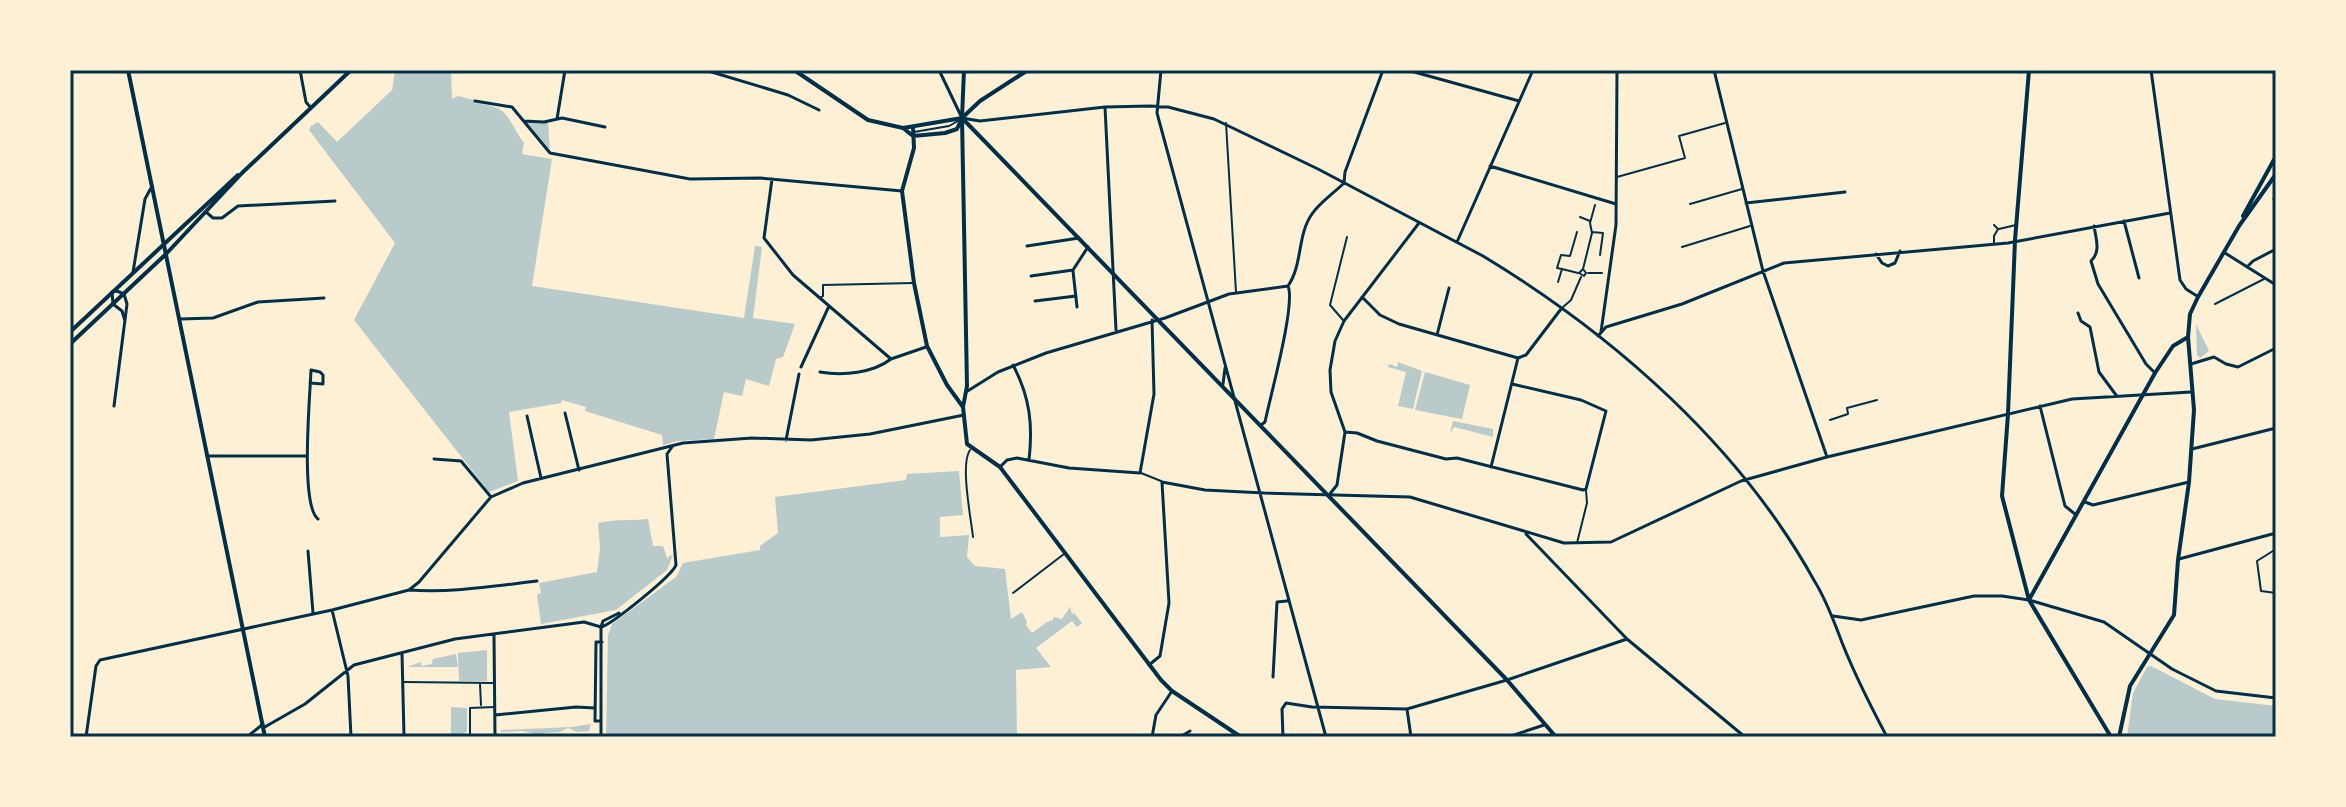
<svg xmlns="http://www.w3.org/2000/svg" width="2346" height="807" viewBox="0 0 2346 807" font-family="'Work Sans',sans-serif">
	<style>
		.green { fill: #b9caca }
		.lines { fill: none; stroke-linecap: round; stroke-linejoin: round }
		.service { stroke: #003049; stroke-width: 2 }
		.pedestrian { stroke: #003049; stroke-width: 2 }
		.minor { stroke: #003049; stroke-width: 3 }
		.tertiary { stroke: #003049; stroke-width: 4 }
		.secondary { stroke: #003049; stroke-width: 4 }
		.neatline { fill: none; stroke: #003049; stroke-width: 3 }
	</style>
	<rect width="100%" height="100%" fill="#fdf0d5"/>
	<path class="green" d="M395,70H451L452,99L458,96L474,100V103C511,107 505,116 524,143L522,154L552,159L532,286L744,318L755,246L762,247L753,318L795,324L783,357L776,359L769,386L746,379L742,396L724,392L714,439L677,441L663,445L662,435L585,411L586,407L562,400L561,403L509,412L518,481L489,492L354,320L395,243L309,130L311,126L318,122L337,142L392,90Z
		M524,121H548L550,153Z
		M2196,324L2209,351L2200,358L2197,355Z
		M1398,362L1422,371L1413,409L1398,406L1406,372L1388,367L1389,364L1397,367Z
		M1425,372L1470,385L1462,419L1415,410Z
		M1453,421L1493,429V437L1454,427L1450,434Z
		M959,471L963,515L940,517V537L969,535L967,557L975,566L1005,569L1011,619L1022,612L1027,622L1026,625L1032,633L1047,622L1053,620V617L1062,619L1070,607L1072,614L1074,613L1082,623L1077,627L1072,621L1036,648L1051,667L1016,670L1017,737H606L608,635L612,624L676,577L683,563L760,550V546L778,533L775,497L906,480L907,474Z
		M648,519L653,546H663L668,560L669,556L673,555L667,570L616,610L541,624L537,595L541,593L539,583L597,572L600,548L598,523C614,519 631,521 648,519Z
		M487,650V681H459L458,653Z
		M456,654L458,667H407L421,662V666L432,664L433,659Z
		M2151,666L2215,699L2276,706V737H2127L2133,693L2147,667Z
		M451,707L467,708V731L461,737H451Z
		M591,724L589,731L577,732L568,728L560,732L545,733L543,736L523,731L501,732V730L571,727Z"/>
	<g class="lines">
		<path class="service" d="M1226,123L1236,292
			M914,132L949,126L958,121
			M1617,177L1685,158L1679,136L1725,123
			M1690,204L1742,189
			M1580,217L1590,221
			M1994,225L1998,229L1994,236V243
			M1999,229L2016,225
			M1592,232L1603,233L1600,255
			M1682,247L1750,226
			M1562,269L1557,268L1561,255L1570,256L1577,232
			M1583,269L1579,273L1584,276L1586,273L1583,269L1592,233L1590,223L1595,205
			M1588,273H1602
			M1558,282L1562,269L1578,273
			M820,298L823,296V285L913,283
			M2215,304L2264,279
			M1562,308L1571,300L1581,277
			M1343,320L1330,305L1347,237
			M1830,420L1848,414L1847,408L1877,400
			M970,450C960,464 971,518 973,537
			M70,524H71
			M2276,549L2257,561L2261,591L2276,593"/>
		<path class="pedestrian" d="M1141,473L1161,481
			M1577,543L1587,503L1586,490
			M1013,593L1064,554
			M404,682L494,683
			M480,684L481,705
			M470,737V708L494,707"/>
		<path class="minor" d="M300,70L306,102L311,108
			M705,70L788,95L819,110
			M939,70L962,118L980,121L1105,107L1150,106L1168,107L1214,119L1318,169L1483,256C1615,336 1740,446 1815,582C1825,598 1831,614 1838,632C1851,668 1869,703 1887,737
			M1161,70L1157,113L1326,737
			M1407,70L1519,101
			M1714,70L1763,271L1827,457
			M2151,70L2180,280L2186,289L2197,296
			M475,101L512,107L550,153L690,179L760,178L902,191
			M1105,107L1116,330
			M557,119L565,70
			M524,121L544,122L562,118L605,127
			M1490,166L1616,204
			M772,179L764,238L793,275L891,359L926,347
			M1344,183L1345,172L1383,70
			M2274,199L2276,203
			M1746,203L1845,192
			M206,212L213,218H222L238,206L335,201
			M2124,221L2139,278
			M2094,226C2096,239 2101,252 2091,261L2098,284L2146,364L2155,373
			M1457,242L1533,70
			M1027,246L1079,238
			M2225,253L2276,285
			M1876,254L1882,263L1888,266L1895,263L1900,251
			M2247,267L2253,261L2276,249
			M1073,270L1088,247
			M1073,271L1077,307
			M133,272L145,199L151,188
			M1031,276L1073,270
			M1362,297L1380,315L1399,324L1518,358
			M1035,301L1076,296
			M2078,313L2081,321L2090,327L2099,372L2116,395
			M180,319L213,318L258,302L324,298
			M1601,332L1616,225L1617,70
			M1437,335L1449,288
			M1598,336L1606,327L1682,304L1784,263L2008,243L2170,213
			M2191,364L2214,357L2226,364L2238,367L2276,348
			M1013,365C1030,397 1033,425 1029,460
			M801,367L829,306
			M820,372C843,376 873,373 891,359
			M310,383L323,384V375L320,372L311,370C310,397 300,505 318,519
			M1223,384L1225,368
			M966,392L998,372L1046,353L1165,318L1229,294L1288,286C1303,264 1297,235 1312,214C1319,203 1334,193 1344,183
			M114,406L127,304L124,294L117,291L112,292L113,304L122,311L125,321
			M2040,406L2065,506L2075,514
			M565,413L579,470
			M527,416L541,478
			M1261,425L1265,422C1270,397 1296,304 1288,286
			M1345,432L1357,433L1377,441L1446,459L1457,458L1583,490L1586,489L1606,411L1581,400L1512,384
			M786,440L799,374
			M2192,449L2276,428
			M207,456H307
			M434,459L461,461L491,497
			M1000,467L1007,460L1017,458L1069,468L1140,473L1154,394L1152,320
			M1491,467L1518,358L1526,355L1561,309
			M1329,495L1337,485L1345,432L1331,392L1330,370L1335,341L1344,321L1419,223
			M2085,502L2093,505L2189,482
			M1526,534L1627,639L1745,737
			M308,551L313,613
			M2179,559L2276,533
			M409,590C451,593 494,586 537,581
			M332,610L348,676L351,737
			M1833,616L1861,620L1974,596H2002L2029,600L2104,622L2172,669L2216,691L2276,698
			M601,627C611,625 672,576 676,565L667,454L672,447
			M601,627V737
			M601,627L603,621L619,613
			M494,635L495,737
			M402,653L404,737
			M1149,665L1160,656L1169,603L1162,482L1205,490L1264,493L1410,497L1564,543L1611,542L1741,481L1827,457L2072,399L2191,392
			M1273,677L1277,602L1287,601
			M1407,709L1411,737
			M495,715L576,707L595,708
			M601,721H595L596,642H602
			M263,728L305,704L354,665L455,639L584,622L601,627
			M86,737L96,666L100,660L332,610L409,590L419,582L485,504L491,497L523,483L683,443L752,438L811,440L870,434L964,415
			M247,737L263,724
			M1152,737L1156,715L1172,691
			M1180,737L1190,731
			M1283,737L1282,709L1286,703L1312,707L1407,709L1507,680L1627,639
			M1508,737L1544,725"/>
		<path class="tertiary" d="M1028,70L980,101L962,118L1507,680L1556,737
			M2119,737L2130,686L2174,615L2178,560L2189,482L2194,410L2188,337"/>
		<path class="secondary" d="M128,70L265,737
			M794,70L868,120L903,128L962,118
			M964,70L962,118L967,386L963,407L967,444L1000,467L1161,680L1172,691L1241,737
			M2029,70L2015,240L2008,414L2002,496L2029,600L2111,737
			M913,127L914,148L902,191L914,283L927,346L947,385L963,407
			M903,128L913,136L945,133L957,129L962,118
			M2243,216L2276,156
			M70,332L238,175
			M70,344L166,254L242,173L351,70
			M2030,598L2155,373L2173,346L2188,337L2190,314L2198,297L2239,226L2276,174"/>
	</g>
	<rect width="2346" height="807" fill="none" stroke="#fdf0d5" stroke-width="144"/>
	<rect x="72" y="72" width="2202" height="663" class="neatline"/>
</svg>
